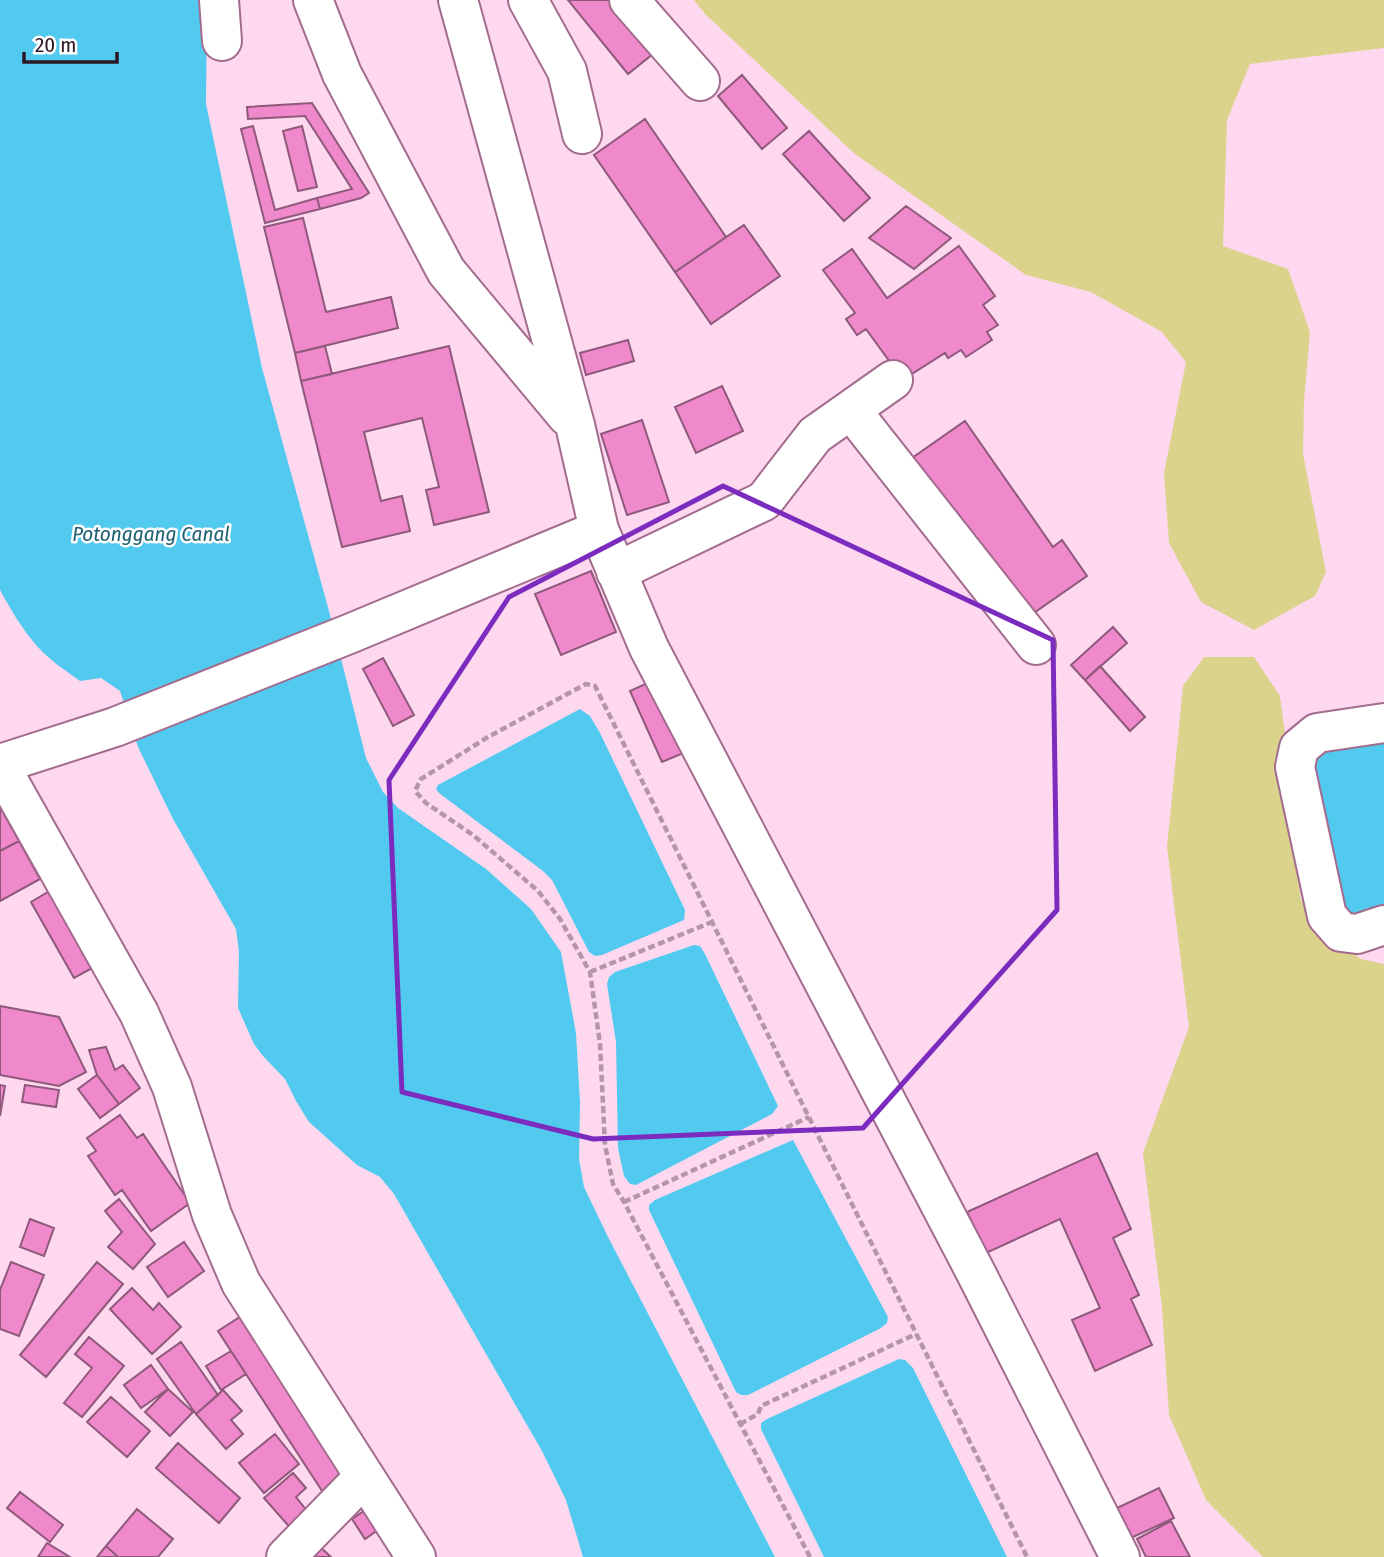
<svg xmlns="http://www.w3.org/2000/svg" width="1384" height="1557" viewBox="0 0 1384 1557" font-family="'Fira Sans Condensed',sans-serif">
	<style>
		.green { fill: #dbd38c }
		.water { fill: #52caef }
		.building { fill: #f089cb; stroke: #8f597b; stroke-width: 2 }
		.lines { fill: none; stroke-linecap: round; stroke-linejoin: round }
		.minor-casing { stroke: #a36b8e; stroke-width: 42 }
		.path { stroke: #b595a9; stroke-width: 4.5; stroke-dasharray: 7 3.5; stroke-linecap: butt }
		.minor { stroke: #fff; stroke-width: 38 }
		.marked { fill: none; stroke: #7b2cbf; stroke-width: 5; stroke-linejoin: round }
		.labels { text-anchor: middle; stroke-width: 5; stroke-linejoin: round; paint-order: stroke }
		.water-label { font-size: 21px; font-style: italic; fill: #1f6073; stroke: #fff }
	</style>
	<rect width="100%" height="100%" fill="#fed8ef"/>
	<path class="green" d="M694,0H1384V48L1250,64L1227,120L1223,246L1288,269L1310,332L1304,401L1303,454L1326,572L1315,596L1254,630L1201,602L1169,543L1164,473L1186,362L1162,332L1091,292L1026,275L855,154L705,14Z
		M1204,657H1254L1280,696L1287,750L1290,827L1301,900L1326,935L1361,959L1384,964V1557H1263L1206,1500L1169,1415L1162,1308L1143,1153L1189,1027L1167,847L1183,686Z"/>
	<path class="water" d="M0,0H207L206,104L262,368L329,611L366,758L383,792L398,808L486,869L531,909L561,952L576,1033L580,1103L579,1159L584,1187L608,1237L775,1557H583L566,1500L542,1451L394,1194L380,1177L357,1165L309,1122L296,1101L285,1079L263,1056L254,1044L238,1008L239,952L236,929L173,819L138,747L120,691L101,678L80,681C65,670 49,660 37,646C22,629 11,610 0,590Z
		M580,709L590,716L600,733L685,910L684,920L602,955L595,956L589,952L552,880L543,871L439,793L436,789L438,785Z
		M1384,737V908L1354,917L1342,914L1312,756L1322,749Z
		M694,945L700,946L705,954L778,1106L772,1114L636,1185L630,1184L624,1176L618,1148L616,1042L607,984L609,977L615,972Z
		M793,1140L888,1317L887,1323L881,1328L748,1395H741L736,1392L649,1210V1205L655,1200Z
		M899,1359L905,1360L913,1368L1007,1557H824L761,1429V1423L767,1419Z"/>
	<path class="building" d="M568,0H611L654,53L628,74Z
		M742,75L787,128L762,149L718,96Z
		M312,103L369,193L361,198L320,209L317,198L352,189L305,116L248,119L247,107Z
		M645,119L726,237L675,272L594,155Z
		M253,126L275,210L317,198L320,209L265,223L241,129Z
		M302,126L317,187L298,191L283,131Z
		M809,131L870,198L844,221L783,154Z
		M906,206L951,238L914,269L869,238Z
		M303,218L326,312L391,297L398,328L295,353L264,227Z
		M744,225L780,276L711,324L675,272Z
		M959,246L995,296L983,305L998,325L987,332L992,340L966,357L961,350L948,358L945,353L907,377L895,369L866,329L857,335L846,319L855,313L823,270L852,249L887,298Z
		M628,340L634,361L586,375L580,353Z
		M325,346L332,374L301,381L295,353Z
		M449,346L489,512L434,525L426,490L439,487L422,418L364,432L381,501L402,496L410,531L342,547L301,381Z
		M722,386L743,431L696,453L675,407Z
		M642,420L669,502L627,515L601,434Z
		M965,421L1053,547L1062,540L1087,576L1025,619L912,458Z
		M591,571L616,632L561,655L535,594Z
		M1113,627L1127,643L1085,680L1071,665Z
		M383,658L414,715L393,726L363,669Z
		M1100,666L1145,717L1130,731L1085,680Z
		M654,680L686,752L662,762L630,691Z
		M0,807L19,841L0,851Z
		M19,841L40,879L0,901V851Z
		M53,889L96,966L74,978L31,902Z
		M0,1006L59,1017L86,1072L59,1086L0,1075Z
		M106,1047L115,1070L123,1065L140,1088L119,1104L97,1075L89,1050Z
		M97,1075L119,1104L100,1118L78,1089Z
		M0,1085L5,1086L0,1116Z
		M25,1085L59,1090L56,1107L22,1102Z
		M120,1115L137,1138L143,1134L190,1203L151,1231L122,1190L115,1195L88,1156L96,1151L87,1138Z
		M1097,1153L1131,1229L1113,1238L1139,1295L1131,1299L1152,1345L1095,1371L1072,1320L1100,1308L1060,1219L986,1253L967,1212Z
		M119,1199L155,1244L133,1269L108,1247L122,1232L105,1211Z
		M30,1219L54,1228L44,1256L20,1247Z
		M184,1242L204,1271L168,1297L147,1267Z
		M11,1262L44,1275L19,1336L0,1329V1290Z
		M97,1262L123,1284L46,1377L20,1355Z
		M132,1288L153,1310L159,1303L181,1327L152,1354L110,1309Z
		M246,1313L351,1473L322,1491L218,1331Z
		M89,1337L124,1366L82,1417L64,1403L92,1368L75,1354Z
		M181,1342L218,1395L196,1414L157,1359Z
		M231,1351L246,1374L221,1390L206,1366Z
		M151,1365L168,1389L141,1408L124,1385Z
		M168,1389L193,1412L170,1436L145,1412Z
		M223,1390L242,1411L231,1420L243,1434L226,1449L196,1414Z
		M111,1397L150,1431L127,1457L87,1422Z
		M275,1434L299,1464L264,1493L239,1463Z
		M178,1443L240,1498L219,1523L156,1468Z
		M293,1473L306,1488L296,1497L312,1517L294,1532L264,1498Z
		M1159,1488L1174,1518L1131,1538L1117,1508Z
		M20,1492L63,1525L50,1542L7,1508Z
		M371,1506L385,1525L365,1539L352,1519Z
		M137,1509L173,1539L158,1557H118L106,1546Z
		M1171,1521L1190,1557H1146L1137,1539Z
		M47,1543L70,1557H38Z
		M317,1544L331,1557H304Z
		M106,1546L118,1557H97Z"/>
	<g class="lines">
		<defs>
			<path id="minor" d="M219,0L222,41
				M313,0L342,74L446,271L567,416
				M458,0L575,425L599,530L649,648L975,1271L1120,1557
				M528,0L567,71L582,134
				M629,0L700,81
				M851,410L1036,645
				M616,572L764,501L815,435L893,380
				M1384,723L1317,733L1299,748L1295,767L1327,916L1341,932L1357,934L1384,925
				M0,764L115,727L349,634L599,530
				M0,766L139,1013L172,1087L212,1215L241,1283L416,1557
				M286,1557L364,1477"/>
		</defs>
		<use href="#minor" class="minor-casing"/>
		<path class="path" d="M590,972L712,922
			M624,1202L809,1117
			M740,1424L758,1414L761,1406L916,1334
			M810,1557L624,1202L613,1184L605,1145L600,1044L590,972L560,919L538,891L473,835L426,803L415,791L421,779L488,737L586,684L595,686L1027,1557"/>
		<use href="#minor" class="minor"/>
	</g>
	<path class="marked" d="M723,486L1053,640L1057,910L863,1128L593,1139L402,1092L389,780L509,597Z"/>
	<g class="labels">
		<g class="water-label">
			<text x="151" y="541">Potonggang Canal</text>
		</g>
	</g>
	<path d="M24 52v10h93v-10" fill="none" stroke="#2d1725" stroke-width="3.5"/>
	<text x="35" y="52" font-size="21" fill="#2d1725" stroke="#ffffff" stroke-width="5" paint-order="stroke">20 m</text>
</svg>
